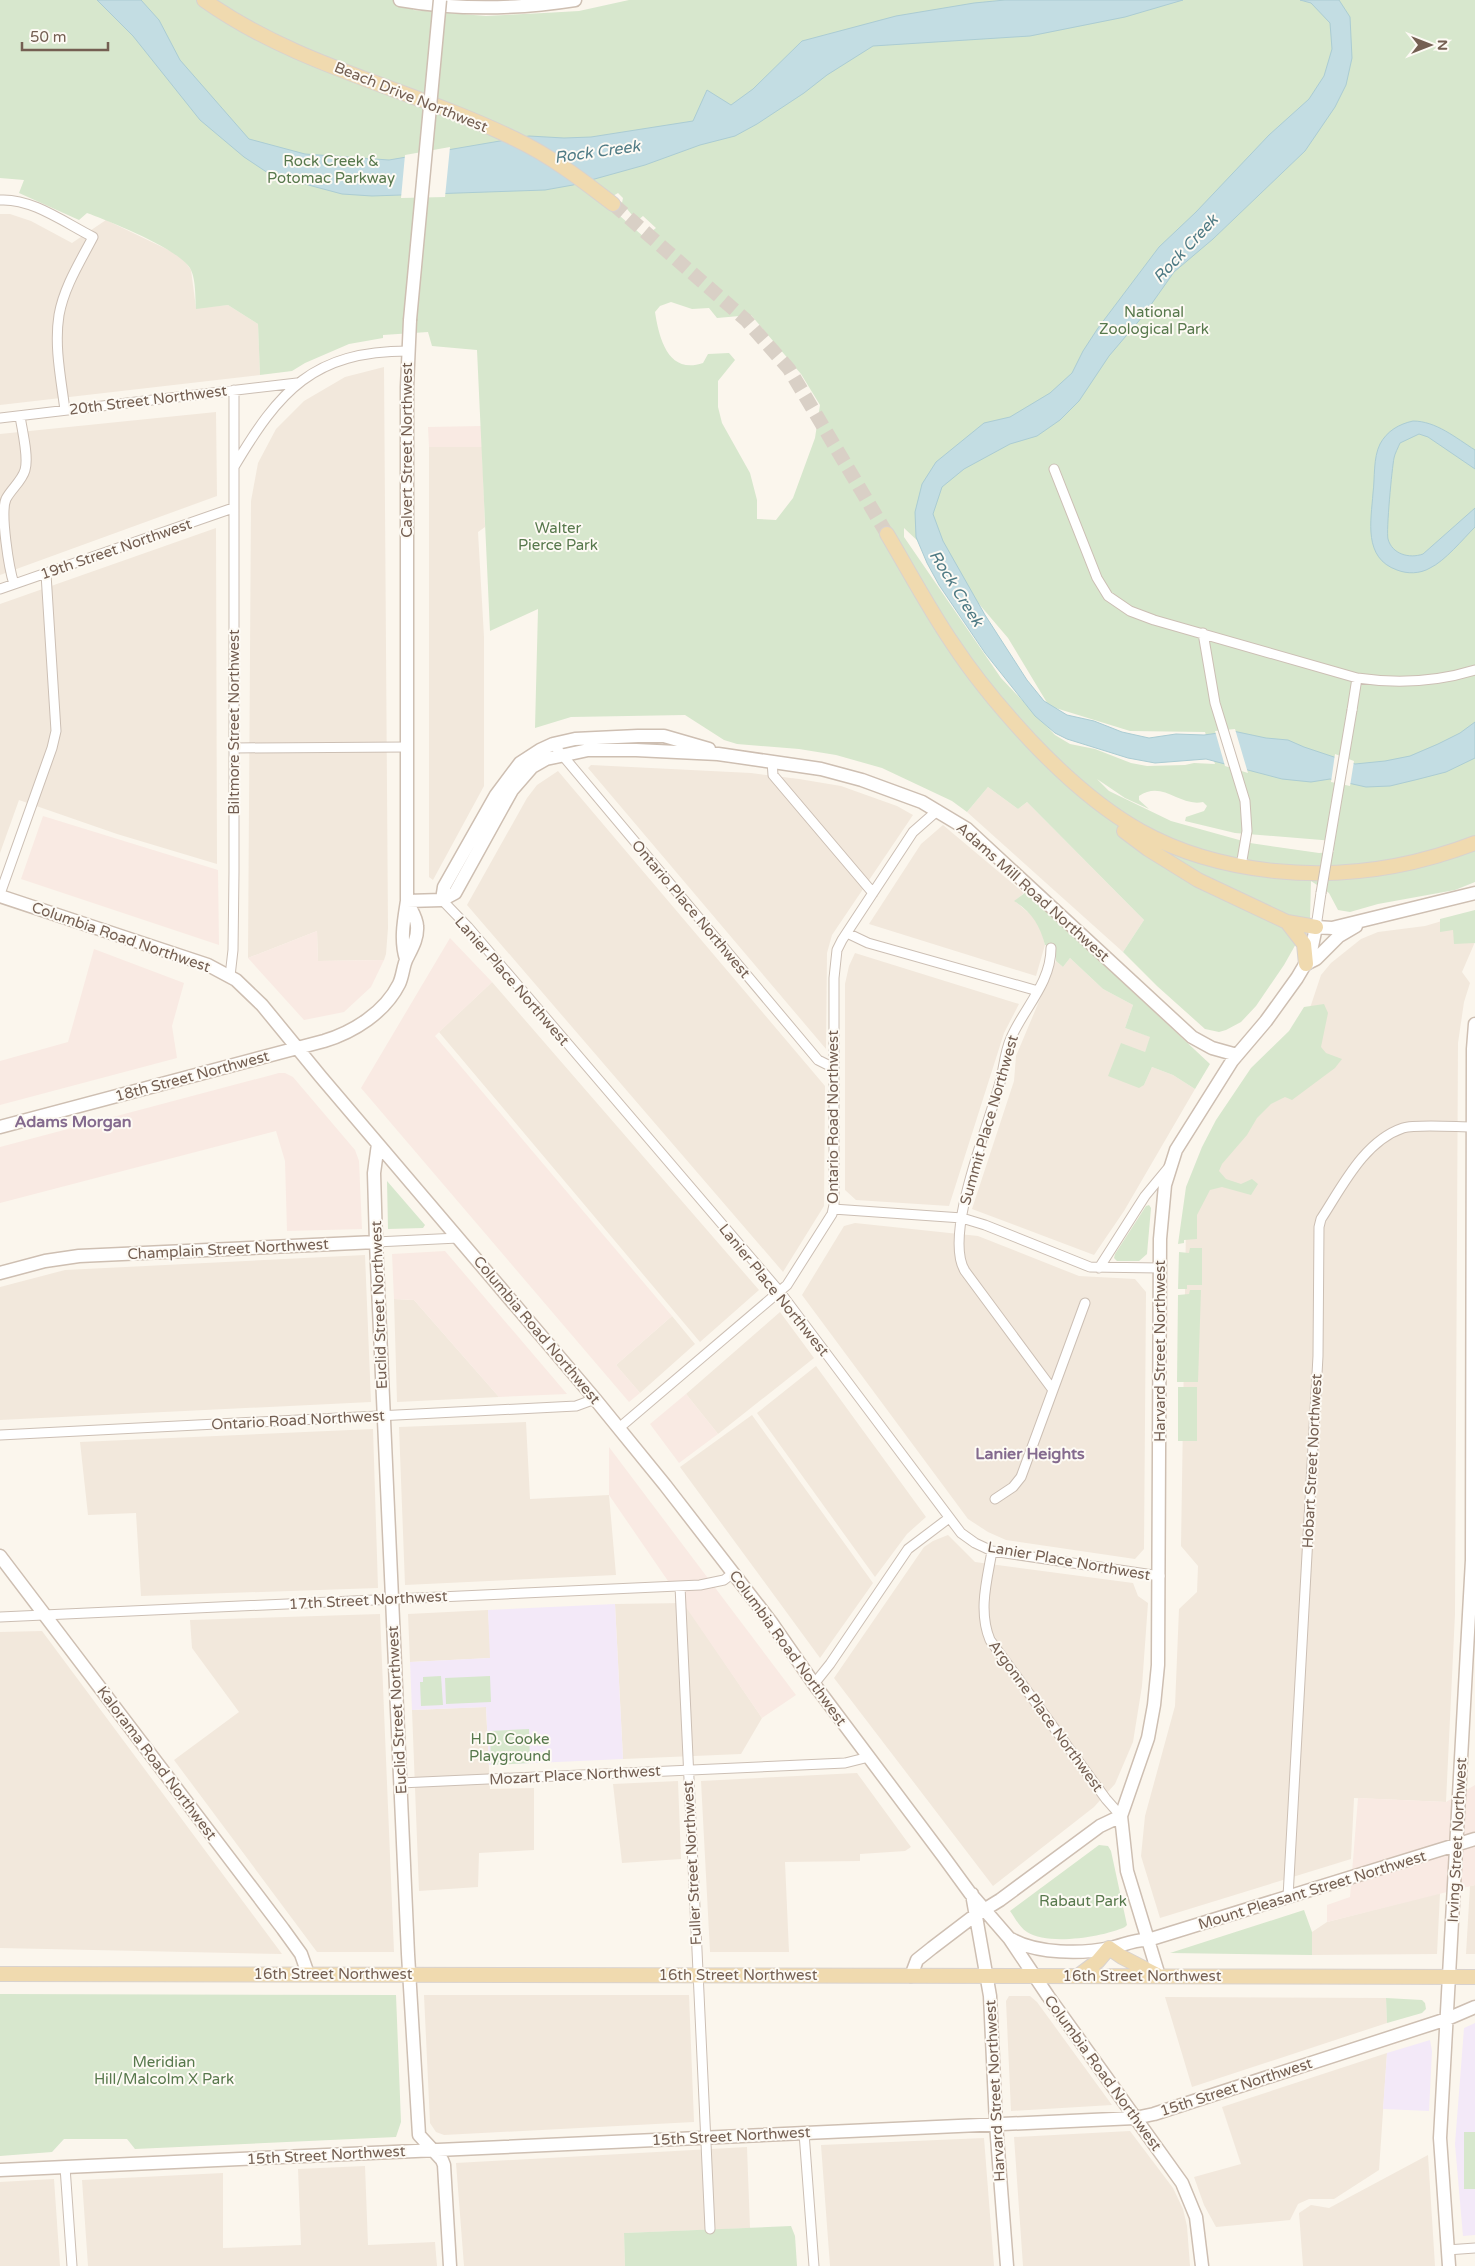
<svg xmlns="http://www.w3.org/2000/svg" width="1475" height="2266" viewBox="0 0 1475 2266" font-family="'Varela Round',sans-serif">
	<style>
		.residential { fill: #f2e8dc }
		.commercial { fill: #f9eae3 }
		.education { fill: #f3e9f8 }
		.green { fill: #d7e7cd; fill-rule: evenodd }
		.water { fill: #c3dde3; stroke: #abccd3 }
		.pier { fill: #fbf6ed }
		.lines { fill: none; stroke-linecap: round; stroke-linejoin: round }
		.primary-tunnel { stroke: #d9d0c6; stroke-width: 14; stroke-dasharray: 14 7; stroke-linecap: butt }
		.street-casing { stroke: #ccbfb4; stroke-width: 11 }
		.secondary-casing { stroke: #cebfb2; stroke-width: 15 }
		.primary-casing { stroke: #d8d2cf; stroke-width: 16 }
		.street { stroke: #fff; stroke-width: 9 }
		.secondary { stroke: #fff; stroke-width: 12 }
		.primary { stroke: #f0daaf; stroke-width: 14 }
		.street-bridge-casing { stroke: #ccbfb4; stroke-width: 11; stroke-linecap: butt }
		.secondary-bridge-casing { stroke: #cebfb2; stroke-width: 15; stroke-linecap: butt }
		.street-bridge { stroke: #fff; stroke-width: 9 }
		.secondary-bridge { stroke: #fff; stroke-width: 12 }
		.labels { text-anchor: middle; stroke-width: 4; stroke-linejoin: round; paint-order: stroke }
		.street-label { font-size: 15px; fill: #745f52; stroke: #fdfaf4 }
		.park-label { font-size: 15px; fill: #57784c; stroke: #fdfaf4 }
		.water-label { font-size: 16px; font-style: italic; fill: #4e7a84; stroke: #fdfaf4 }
		.neighbourhood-label { font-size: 16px; font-weight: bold; fill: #846a8e; stroke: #fdfaf4 }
	</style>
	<rect width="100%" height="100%" fill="#fbf6ed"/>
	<path class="residential" d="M0,214H10L31,221L72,243L106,220L181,256L191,270L196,308L228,305L258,324L260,375L0,405Z
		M384,367L388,928L386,954L384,960L318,961L317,931L248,958L251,501L258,463L276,429L304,401L345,377Z
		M216,412L217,496L0,575V434Z
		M429,447H482L485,527L478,532L484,637V786L433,880L429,877Z
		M216,528L217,864L117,834L19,800L0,853V604Z
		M591,765L751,773L799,779L841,786L897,806L913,815L832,935L827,953L826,1049L588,768Z
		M558,771L825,1086L824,1206L783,1272L467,905L527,798L537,785Z
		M988,787L1018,809L1027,802L1144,920L1123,952L967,812Z
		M943,825L1024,893L1015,901L1031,915L1040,926L1045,945L1036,976L869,924L921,844Z
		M1452,918L1475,942L1462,972L1470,983L1464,1002L1458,1043L1455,1614L1446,1802L1354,1798L1351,1859L1160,1918L1141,1856L1145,1816L1175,1706L1179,1609L1197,1592L1198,1566L1181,1546L1186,1226L1311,1005L1321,975L1331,963L1361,939L1378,932L1425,926Z
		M855,953L1019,1004L1004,1033L949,1206L856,1200L845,1190V984L849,966Z
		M1070,958L1103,989L1133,1005L1125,1028L1151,1037L1145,1052L1144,1085L1152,1067L1173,1075L1195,1089L1124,1211L1094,1255L972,1209L1014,1081L1016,1056L1056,961L1063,967Z
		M492,982L759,1290L700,1342L439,1032Z
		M855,1223L978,1236L1079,1276L1135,1279L1146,1292L1144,1549L1135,1559L1006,1540L988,1532L968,1519L802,1295L844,1226Z
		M365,1255L371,1402L0,1420V1287L65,1270Z
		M394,1299L414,1300L499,1397L397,1402Z
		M780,1312L814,1358L718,1434L686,1394Z
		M672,1316L695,1344L640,1393L616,1365Z
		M816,1366L926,1517L907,1534L875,1577L757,1413Z
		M752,1415L873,1583L820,1658L680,1467Z
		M526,1422L530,1499L609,1495L616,1575L405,1585L399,1427Z
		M373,1429L378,1588L141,1596L136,1513L88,1515L80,1442Z
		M948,1535L975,1562L1133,1583L1138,1596L1148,1603L1142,1686L1133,1742L1115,1784L1094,1807L993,1886L834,1678L924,1547L933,1541Z
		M684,1603L762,1718L741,1754L623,1759L615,1604Z
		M488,1610L491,1658L410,1662L408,1614Z
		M380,1614L394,1952H317L174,1760L239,1712L192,1648L190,1620Z
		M42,1631L282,1954L0,1948V1632Z
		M486,1707L490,1789L534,1788V1850L479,1853L478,1887L419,1891L412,1710Z
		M857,1773L911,1847L905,1851L860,1854V1861L785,1862L789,1952H710L701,1781Z
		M678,1781L681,1859L622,1863L613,1784Z
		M1475,1885V1954H1466L1470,1886Z
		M1440,1893L1437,1954L1312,1955V1932L1327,1922Z
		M424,1995H689L694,2122L444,2135L436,2132L430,2123Z
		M1009,1996H1030L1037,2002L1112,2105L1011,2111L1006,2001Z
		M1165,1997L1386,1998L1387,2023L1192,2087Z
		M1387,2053L1379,2170L1334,2199H1309L1298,2204L1290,2220L1216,2227L1204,2205L1194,2177L1241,2164L1222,2107Z
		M1130,2131L1173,2188L1183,2209L1187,2226L1190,2266H1023L1014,2137Z
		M984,2138L994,2266H830L821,2145Z
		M747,2147L750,2228L624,2233L625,2266H464L456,2163Z
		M1428,2155L1435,2266H1303L1299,2213L1311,2205L1329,2208Z
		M365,2166L368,2245L435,2242L437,2266H88L82,2180L223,2173V2248L301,2245L298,2169Z
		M54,2179L60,2266H0V2182Z"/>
	<path class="commercial" d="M481,426L482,447H429L428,427Z
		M43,816L218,870L219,945L21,879Z
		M317,931L318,961L384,960L371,987L344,1012L304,1020L248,958Z
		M450,938L492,982L435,1036L672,1316L616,1365L640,1393L629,1402L361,1088Z
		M94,949L184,983L172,1026L177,1058L0,1105V1061L68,1042Z
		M279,1073H285L293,1077L355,1150L359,1161L362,1229L287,1231L285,1161L276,1131L0,1203V1147Z
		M445,1251L567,1394L499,1397L414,1300L394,1299L392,1254Z
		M686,1394L718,1434L679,1463L650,1424Z
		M609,1447L796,1695L762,1718L609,1495Z
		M1475,1785V1885L1327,1922V1905L1350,1897L1358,1798L1446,1802Z"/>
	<path class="education" d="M615,1604L623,1759L489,1765L486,1707L412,1710L410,1662L490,1658L488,1610Z
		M1475,2023V2235L1463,2236L1455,2144L1464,2028Z
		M1430,2040L1432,2051L1429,2111L1383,2109L1387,2053Z"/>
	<path class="green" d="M0,0H414L413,10L486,16L544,13L579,11L629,0H1475V882L1455,890L1378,904L1350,912L1338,910L1329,893L1311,881L1310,919L1284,965L1256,1006L1241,1022L1226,1030L1219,1032L1205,1029L1157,986L1123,952L1144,920L1027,802L1018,809L988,787L967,812L952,801L882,768L836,755L799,749L737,744L724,740L685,715L571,717L535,728L538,609L490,631L477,350L432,346L428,332L383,335V338L349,344L305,363L292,371L260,375L258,324L228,305L196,309C195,297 196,281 191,270C182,250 109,221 87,213L79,220L19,193L24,180L0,178ZM618,193L623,198L622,203L637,221L643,216L656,228L644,237L612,209L613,196ZM671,302L692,309L709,308L717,318L751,315L801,374L820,405L815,438L793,498L776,520L757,519V500L750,473L722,423L718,407V381L735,360L729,353L708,354L703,363C668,375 659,338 655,312L660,306ZM904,528L956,577L1008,638L1049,706L1130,731L1205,732L1215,764L1194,763L1185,765L1147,766L1131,763L1095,749L1070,744L1055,735L1001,678L904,537ZM1097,779L1125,798L1149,809L1139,800V796C1163,780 1179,807 1203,802L1207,806L1204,811L1186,817L1185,821L1235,833L1334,841V852L1319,853L1250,843L1171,821L1109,791Z
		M1026,892L1210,1064L1195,1089L1173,1075L1152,1067L1144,1085L1139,1088L1108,1076L1121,1043L1145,1052L1150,1037L1125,1028L1133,1005L1103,989L1070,958L1063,967L1056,961V947L1045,945C1040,926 1032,912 1014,901Z
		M1475,910V943L1454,944L1453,930L1440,932V919Z
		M1324,1004L1328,1013L1321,1047L1326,1053L1342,1059L1335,1068L1292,1100L1285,1097L1271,1104L1257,1118L1247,1135L1222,1164L1219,1171L1226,1179L1241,1184L1252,1179L1258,1184L1251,1195L1222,1187L1210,1190L1197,1215V1239L1184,1240V1243L1178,1244L1186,1187L1202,1147L1216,1120L1251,1068L1289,1031L1304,1007Z
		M387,1181L425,1225L423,1228L388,1229Z
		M1146,1206L1149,1205L1151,1208L1147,1254L1139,1261H1117L1114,1258L1115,1254Z
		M1190,1248H1202V1285H1187V1289H1178L1179,1252L1189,1253Z
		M1190,1290H1201L1198,1382H1177L1178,1295L1189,1294Z
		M1178,1387H1197V1441H1178Z
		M441,1676L443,1705L421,1706L420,1682H423V1677Z
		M490,1676L491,1702L446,1704L445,1678Z
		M529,1729L530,1763L491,1765L490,1731Z
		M1099,1845L1108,1846L1111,1851L1127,1925L1125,1927C1103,1937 1048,1946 1027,1932C1020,1928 1015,1918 1010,1911Z
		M1304,1910L1312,1932V1955L1170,1953Z
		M0,1994L396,1995L401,2122L396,2137L135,2149L127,2139H64L52,2152L0,2156Z
		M1386,1998L1422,2000L1425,2003L1426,2009L1422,2013L1387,2023Z
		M1464,2132H1475V2189H1464Z
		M791,2226L795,2236L797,2266H625L624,2233Z"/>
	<path class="water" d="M97,0H141L159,20L180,60L249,139L305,154L389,160L529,136L564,138L591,137L693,121L707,90L731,105L753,89L802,41L896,16L974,3L1005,0H1183L1125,17L1030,36L873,46L827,75L804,93L757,124L735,136L700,145L645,165L573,185L545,190L372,196L342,194L312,186L268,173L244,157L200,120L133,36Z
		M1300,0H1339L1350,17L1352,58L1346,85L1335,107L1305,151L1213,239L1174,272L1143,316L1109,356L1079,401L1060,420L1037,436L1010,444L964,469L942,487L933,514L943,541L985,615L1027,680L1044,701L1067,715L1094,721L1122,732L1149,738L1176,734L1204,735L1233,731L1266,738L1288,740L1304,747L1355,764L1385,761L1410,756L1438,744L1460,733L1475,722V758L1446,772L1419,779L1390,786L1366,787L1330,779L1311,782L1282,779L1206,759L1155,763L1128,758L1067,739L1055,733L1035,716L985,653L939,585L927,563L916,537L915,512L922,484L936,462L984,423L1010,417L1050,393L1072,373L1083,351L1098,328L1159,247L1196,212L1269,135L1309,99L1324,76L1332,49L1330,23L1311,3Z
		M1413,421C1436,421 1456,438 1475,450V469L1428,437L1419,434L1400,443C1398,448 1395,453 1394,458C1392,468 1386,531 1388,539C1392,554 1409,559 1423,554L1475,508V527C1463,539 1445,561 1430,568C1420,574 1407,574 1397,570C1363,558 1371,521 1373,493C1375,478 1373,458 1380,444C1387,431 1399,424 1413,421Z"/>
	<path class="pier" d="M450,147L445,197L401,198L405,155Z
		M1235,729L1248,773L1225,766L1215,731Z
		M1335,754L1354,761L1350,786L1331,782Z"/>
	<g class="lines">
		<path class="primary-tunnel" d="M613,204L746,320L789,369L887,534"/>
		<defs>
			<path id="street" d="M0,200C32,198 65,223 93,237C80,262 64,287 59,315C54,346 61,379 65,410
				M0,418L297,383
				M234,467C279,391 313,351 408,351
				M1054,469L1097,578L1108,596L1130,611L1154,620L1357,678C1398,684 1436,682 1475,670
				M14,584C9,569 0,513 6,499C11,489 22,481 25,470C29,457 22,430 20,416
				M0,589L233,508
				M1203,633L1215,703L1245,801L1247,831L1241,866
				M1352,710L1357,678
				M553,744L818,1060L834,1068
				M234,748L407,747
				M772,761L773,775L873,893
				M0,894L52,748L56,731L46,574
				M442,900L468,927L780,1292L961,1533L975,1543L992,1551L1160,1576
				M1316,927L1321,893
				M847,933L868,943L1038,991
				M1051,948C1051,983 1024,1008 1011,1038C1004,1053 1004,1071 999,1086C988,1126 943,1236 965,1271L1053,1390
				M230,976L233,950L234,872V390
				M833,1209L962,1218L985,1225L1090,1267L1160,1268
				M376,1242L458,1238
				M1099,1268L1145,1196L1169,1167
				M619,1428L787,1285L832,1214L834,1205V978L837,950L842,940L913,832L938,810
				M0,1435L576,1406L595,1399
				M995,1499L1013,1487L1021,1477L1085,1303
				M992,1551C987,1580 978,1611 990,1640L1106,1799L1121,1816
				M680,1586L710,2229
				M0,1617L700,1585L724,1580L733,1573
				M814,1684L830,1664L908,1549L949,1518
				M400,1783L845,1763L869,1757
				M1288,1897L1318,1356L1319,1227L1321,1219C1342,1187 1364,1141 1403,1128C1416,1124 1457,1127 1473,1127
				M804,2133L814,2266
				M65,2167L72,2266
				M1447,2250L1475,2248"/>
			<path id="secondary" d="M400,0C457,10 518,9 575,0
				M0,896L208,965L236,980L262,1005L321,1077L595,1399L665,1485L771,1622L814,1684L943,1856L970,1893L1009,1938L1048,1996L1182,2183L1196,2217L1202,2266
				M442,900L444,887L496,795L520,763L540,750L553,744L575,739L638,736H664L709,749
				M407,901L442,900L455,893L512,790L532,767L546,759L588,750H636L718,754L821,769L862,780L922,802L967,829L1192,1037L1212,1048L1237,1055
				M406,959C400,940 404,920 407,901V387L410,320
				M1306,964L1316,959L1339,936L1356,926
				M0,1127L324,1041C354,1032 385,1012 399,984C403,976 403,965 407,958C412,948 418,938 417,926C417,918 410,908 407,901
				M378,1144L374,1173L376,1242L408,1954L419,2135L442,2160L444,2165L450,2266
				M0,1273L45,1261L79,1256L376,1242
				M0,1556L283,1929L301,1954L308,1974
				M972,1894L990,1996L996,2124L1007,2266
				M1011,1939C1037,1954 1082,1954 1111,1948C1124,1945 1135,1939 1148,1940L1475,1839
				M911,1976L917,1960L932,1948L974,1916L1000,1900L1100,1826L1121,1816
				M1159,1976L1127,1871L1121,1816L1148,1738L1154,1705L1158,1665L1160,1239L1165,1185L1176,1150L1232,1061L1266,1021L1297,978L1310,956L1316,927L1332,928L1475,893
				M0,2170L1135,2118L1154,2114L1447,2019L1475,2007
				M1449,2266L1440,2138L1472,1560L1473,1049L1475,1024"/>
			<path id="primary" d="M204,0C298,67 413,89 515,139C551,156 582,180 613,204
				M887,534C909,571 929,609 953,644C976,679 1003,711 1031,741C1104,818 1168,860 1275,871C1344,878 1410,868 1475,843
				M1124,831L1148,849L1198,880L1287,922L1304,944L1306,964
				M1287,922L1316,927
				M0,1974L1475,1977
				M1078,1976L1098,1961L1109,1948L1122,1957L1157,1975"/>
		</defs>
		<use href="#street" class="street-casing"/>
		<use href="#secondary" class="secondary-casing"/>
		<use href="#primary" class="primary-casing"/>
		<use href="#street" class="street"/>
		<use href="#secondary" class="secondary"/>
		<use href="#primary" class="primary"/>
		<defs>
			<path id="street-bridge" d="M1321,893L1352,710"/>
			<path id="secondary-bridge" d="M410,320L440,0"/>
		</defs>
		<use href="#street-bridge" class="street-bridge-casing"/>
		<use href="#secondary-bridge" class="secondary-bridge-casing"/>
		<use href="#street-bridge" class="street-bridge"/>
		<use href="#secondary-bridge" class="secondary-bridge"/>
	</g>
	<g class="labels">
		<g class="street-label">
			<text transform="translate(411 97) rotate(22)" y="5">Beach Drive Northwest</text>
			<text transform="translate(148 400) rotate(-7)" y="5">20th Street Northwest</text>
			<text transform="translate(407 450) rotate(-90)" y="5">Calvert Street Northwest</text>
			<text transform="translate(116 549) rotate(-19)" y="5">19th Street Northwest</text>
			<text transform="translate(234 722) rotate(-90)" y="5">Biltmore Street Northwest</text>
			<text transform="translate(1033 892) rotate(42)" y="5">Adams Mill Road Northwest</text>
			<text transform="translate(691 909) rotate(50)" y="5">Ontario Place Northwest</text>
			<text transform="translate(121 937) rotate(19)" y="5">Columbia Road Northwest</text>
			<text transform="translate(512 981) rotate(49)" y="5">Lanier Place Northwest</text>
			<text transform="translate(192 1076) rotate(-15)" y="5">18th Street Northwest</text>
			<text transform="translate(833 1117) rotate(-90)" y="5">Ontario Road Northwest</text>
			<text transform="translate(989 1120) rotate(-74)" y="5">Summit Place Northwest</text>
			<text transform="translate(228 1249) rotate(-3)" y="5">Champlain Street Northwest</text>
			<text transform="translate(774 1290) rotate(51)" y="5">Lanier Place Northwest</text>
			<text transform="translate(379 1305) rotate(-92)" y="5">Euclid Street Northwest</text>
			<text transform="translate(537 1330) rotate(50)" y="5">Columbia Road Northwest</text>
			<text transform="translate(1160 1351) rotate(-90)" y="5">Harvard Street Northwest</text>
			<text transform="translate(298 1420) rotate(-3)" y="5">Ontario Road Northwest</text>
			<text transform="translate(1312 1461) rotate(-87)" y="5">Hobart Street Northwest</text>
			<text transform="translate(1069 1561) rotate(10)" y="5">Lanier Place Northwest</text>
			<text transform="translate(368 1600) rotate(-3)" y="5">17th Street Northwest</text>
			<text transform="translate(788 1648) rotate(54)" y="5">Columbia Road Northwest</text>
			<text transform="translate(397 1710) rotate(-93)" y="5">Euclid Street Northwest</text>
			<text transform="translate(1046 1716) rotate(54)" y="5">Argonne Place Northwest</text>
			<text transform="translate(157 1763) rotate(53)" y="5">Kalorama Road Northwest</text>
			<text transform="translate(575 1775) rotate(-3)" y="5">Mozart Place Northwest</text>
			<text transform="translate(1457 1840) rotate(-87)" y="5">Irving Street Northwest</text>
			<text transform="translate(692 1863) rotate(-93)" y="5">Fuller Street Northwest</text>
			<text transform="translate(1312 1890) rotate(-17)" y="5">Mount Pleasant Street Northwest</text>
			<text x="333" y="1979">16th Street Northwest</text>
			<text x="738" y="1980">16th Street Northwest</text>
			<text x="1142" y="1981">16th Street Northwest</text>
			<text transform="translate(1103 2073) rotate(54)" y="5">Columbia Road Northwest</text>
			<text transform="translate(1236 2087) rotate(-18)" y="5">15th Street Northwest</text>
			<text transform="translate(995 2091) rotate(-93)" y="5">Harvard Street Northwest</text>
			<text transform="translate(731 2136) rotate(-3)" y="5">15th Street Northwest</text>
			<text transform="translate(326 2155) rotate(-3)" y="5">15th Street Northwest</text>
		</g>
		<g class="park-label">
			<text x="331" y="166">Rock Creek &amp;<tspan x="331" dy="17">Potomac Parkway</tspan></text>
			<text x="1154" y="317">National<tspan x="1154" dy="17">Zoological Park</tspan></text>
			<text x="558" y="533">Walter<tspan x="558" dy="17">Pierce Park</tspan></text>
			<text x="510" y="1744">H.D. Cooke<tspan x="510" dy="17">Playground</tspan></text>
			<text x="1083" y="1906">Rabaut Park</text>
			<text x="164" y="2067">Meridian<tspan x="164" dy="17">Hill/Malcolm X Park</tspan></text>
		</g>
		<g class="water-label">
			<text transform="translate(597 151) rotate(-8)" y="6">Rock Creek</text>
			<text transform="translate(1185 248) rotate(-47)" y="6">Rock Creek</text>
			<text transform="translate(957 588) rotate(58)" y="6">Rock Creek</text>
		</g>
		<g class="neighbourhood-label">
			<text x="73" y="1127">Adams Morgan</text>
			<text x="1030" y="1459">Lanier Heights</text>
		</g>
	</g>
	<g transform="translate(1430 45) rotate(90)" stroke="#fdfaf4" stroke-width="4" paint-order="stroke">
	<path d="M0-4L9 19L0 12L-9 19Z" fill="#745f52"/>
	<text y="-8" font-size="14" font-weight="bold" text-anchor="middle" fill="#745f52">N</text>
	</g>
	<path d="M22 42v8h86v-8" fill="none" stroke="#745f52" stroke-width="2.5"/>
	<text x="30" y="42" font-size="15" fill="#745f52" stroke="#fdfaf4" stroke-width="4" paint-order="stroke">50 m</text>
</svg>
